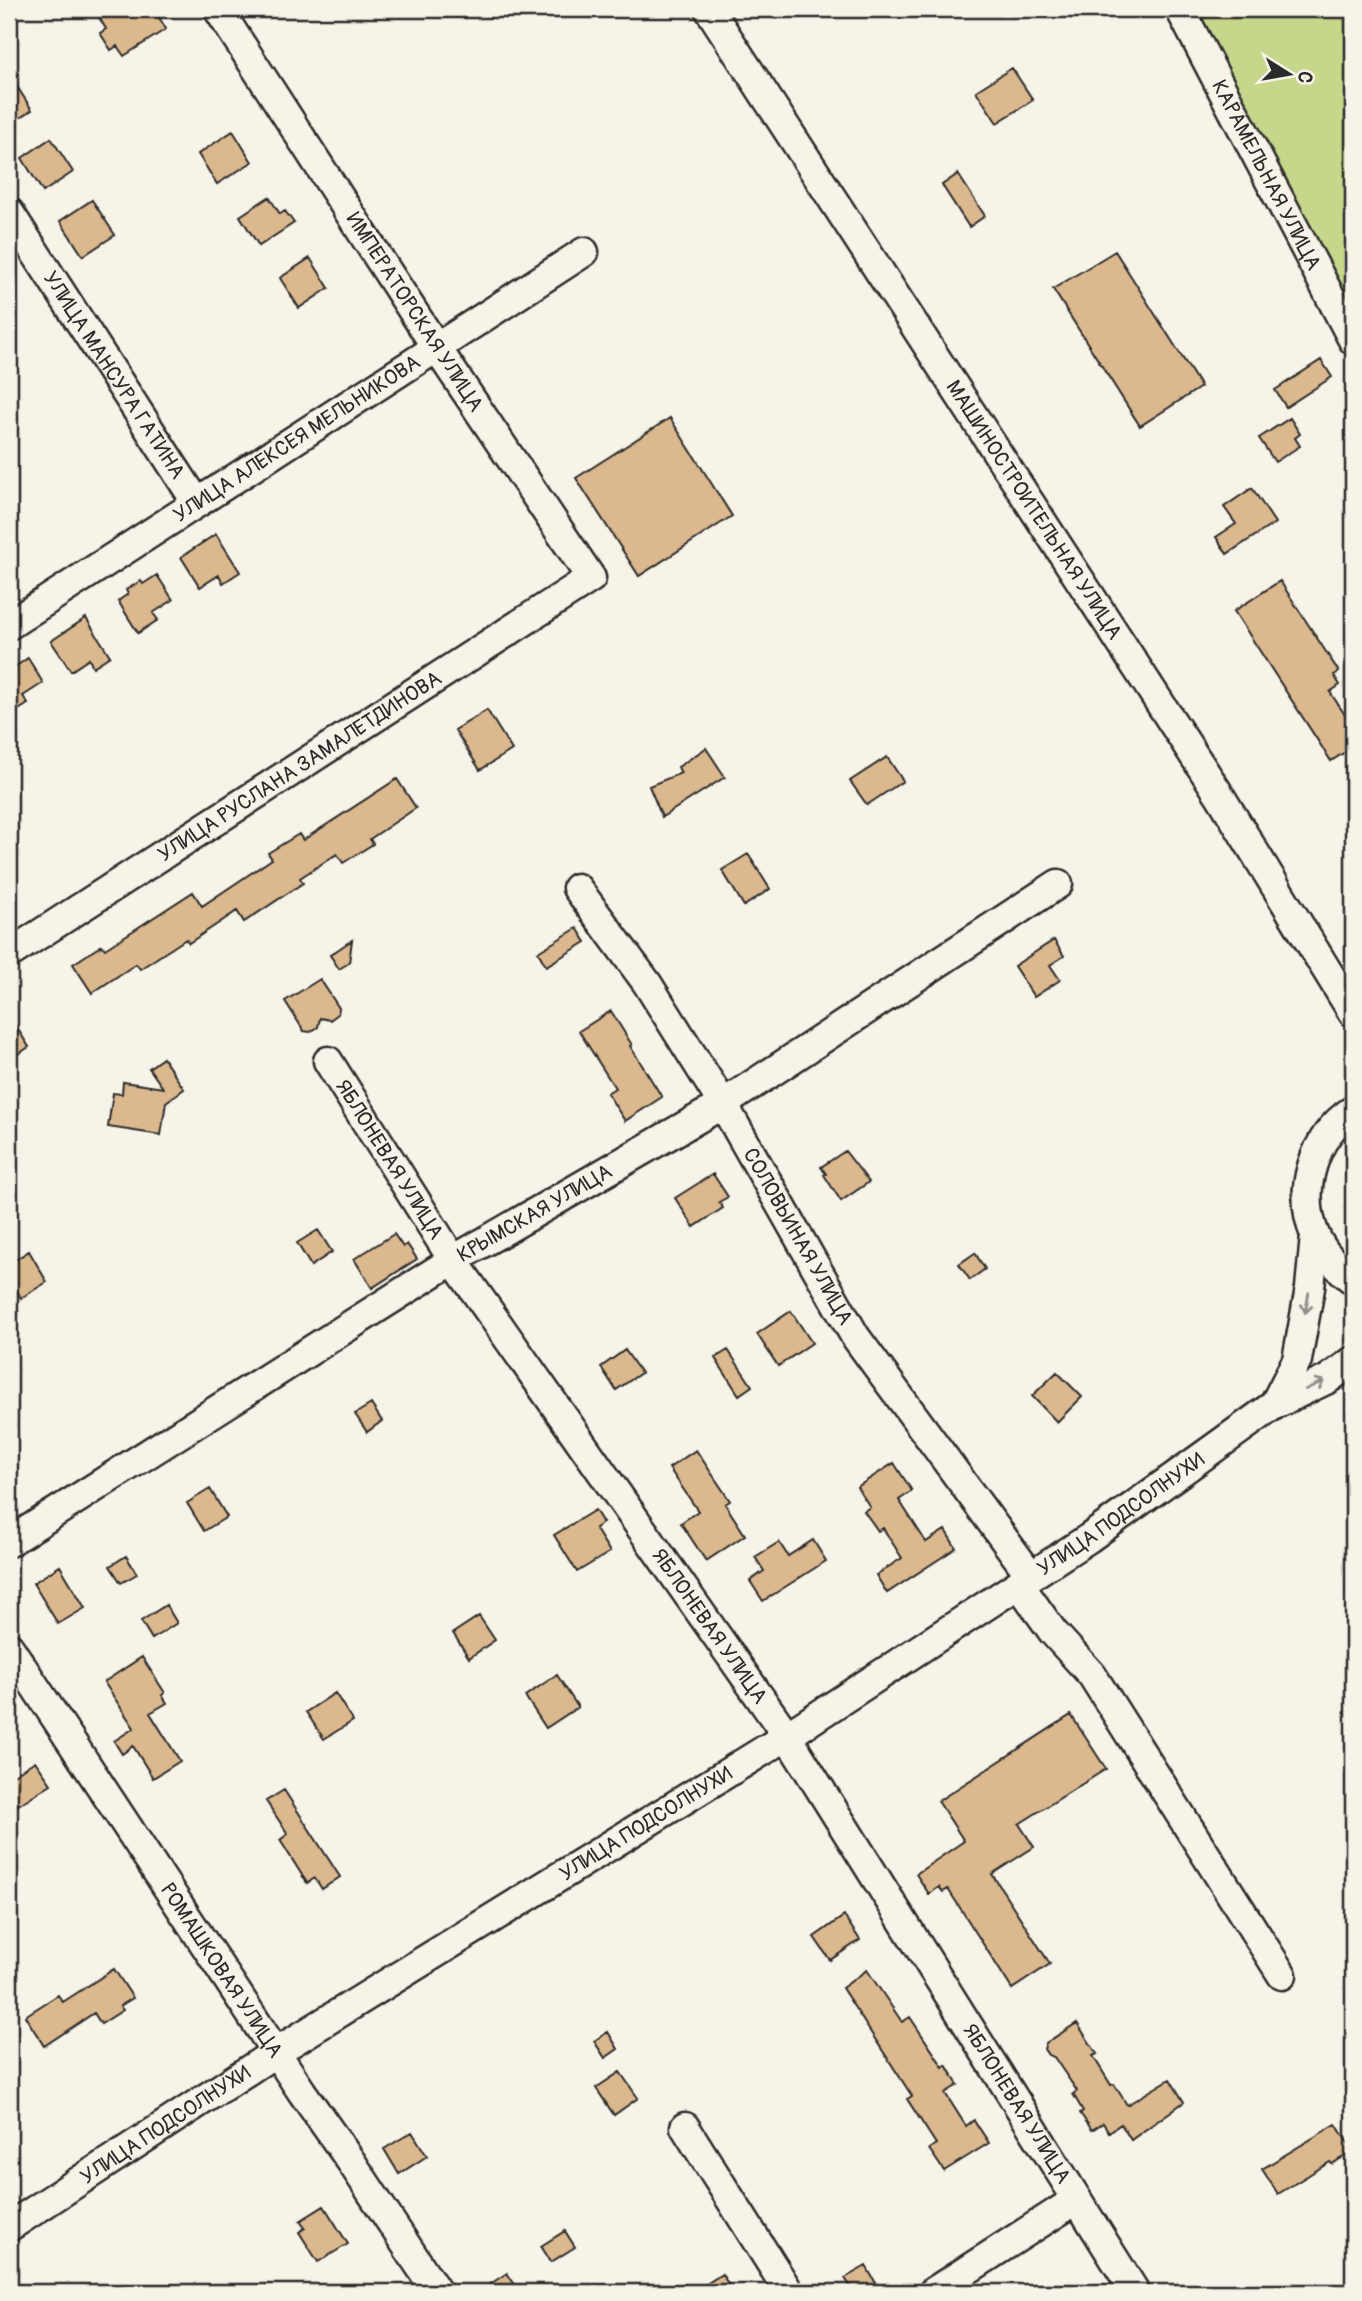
<svg xmlns="http://www.w3.org/2000/svg" width="1362" height="2301" viewBox="0 0 1362 2301" font-family="Pangolin,sans-serif">
	<style>
		.green { fill: #c6d78b; stroke: #78815b; stroke-width: 2 }
		.building { fill: #dcb88e; stroke: #2b2b2b; stroke-width: 2 }
		.lines { fill: none; stroke-linecap: round; stroke-linejoin: round }
		.minor-casing { stroke: #2b2b2b; stroke-width: 33 }
		.minor { stroke: #f7f3e8; stroke-width: 28 }
		.oneway { stroke: #918f8a }
		.labels { text-anchor: middle; stroke-width: 7; stroke-linejoin: round; paint-order: stroke }
		.street-label { font-size: 21px; fill: #2b2b2b; stroke: #f7f3e8 }
	</style>
	<rect width="100%" height="100%" fill="#f7f3e8"/>
	<filter id="ink" filterUnits="userSpaceOnUse"><feTurbulence type="fractalNoise" baseFrequency=".0143" numOctaves="2"/><feDisplacementMap in="SourceGraphic" scale="14" xChannelSelector="R" yChannelSelector="G"/><feConvolveMatrix kernelMatrix="1 2 1 2 8 2 1 2 1" color-interpolation-filters="sRGB"/></filter>
	<g filter="url(#ink)">
		<path class="green" d="M1195,9H1353V311Z"/>
		<path class="building" d="M115,9H154L166,29L124,56L117,46L111,50L100,33L106,29L100,19Z
			M1012,68L1033,100L997,123L976,91Z
			M9,74L32,110L9,125Z
			M233,131L252,162L217,184L198,154Z
			M51,138L73,172L43,192L22,158Z
			M958,174L985,216L969,227L942,185Z
			M269,197L280,214L285,211L294,223L259,246L240,216Z
			M92,200L115,235L83,256L60,221Z
			M1115,251L1201,387L1140,426L1053,289Z
			M310,258L329,288L299,308L280,278Z
			M1321,360L1332,377L1286,407L1275,390Z
			M670,418L732,516L639,576L576,478Z
			M1290,418L1300,434L1295,438L1300,446L1275,462L1259,438Z
			M1252,488L1275,523L1227,554L1216,537L1236,524L1224,507Z
			M216,534L240,572L223,583L219,575L200,587L181,557Z
			M157,575L173,600L153,613L158,620L138,633L118,601L128,594L126,590L141,581L143,584Z
			M1280,581L1339,672L1334,675L1340,685L1330,692L1353,727V747L1331,761L1234,611Z
			M86,618L110,656L93,667L89,659L71,671L51,641Z
			M28,658L43,683L23,696L28,704L9,716V671Z
			M487,710L512,750L480,770L455,730Z
			M706,748L725,777L662,817L649,786L681,773L678,767Z
			M887,757L903,781L867,805L850,781Z
			M397,779L416,808L370,839L373,844L343,863L337,854L300,878L303,883L244,922L237,911L189,943L186,939L140,969L136,964L92,993L73,964L102,945L105,949L193,892L202,906L272,859L268,853L299,834L303,840Z
			M748,854L770,889L744,906L722,870Z
			M577,928L586,942L546,966L538,952Z
			M352,940L349,963L339,969L330,955Z
			M1054,940L1064,956L1050,965L1060,980L1034,997L1014,966Z
			M320,979L339,1008L338,1014L330,1020L320,1018L318,1027L310,1032L304,1031L285,1001Z
			M611,1011L632,1045L630,1046L662,1097L625,1121L607,1093L615,1088L579,1031Z
			M9,1015L29,1047L9,1060Z
			M163,1058L184,1089L166,1102L161,1135L108,1127L113,1093L122,1094L123,1082L163,1088L149,1068Z
			M845,1151L869,1182L841,1201L824,1175L826,1174L821,1167Z
			M713,1174L728,1197L719,1202L723,1208L694,1227L675,1198Z
			M318,1230L332,1252L311,1266L297,1243Z
			M394,1234L403,1247L407,1244L417,1259L372,1288L354,1259Z
			M29,1251L47,1282L21,1298L9,1277V1264Z
			M975,1253L985,1269L970,1280L959,1264Z
			M791,1311L812,1343L778,1366L757,1334Z
			M625,1350L641,1373L616,1390L601,1367Z
			M728,1350L752,1386L739,1395L715,1358Z
			M1057,1372L1082,1397L1057,1422L1032,1396Z
			M371,1404L382,1421L367,1432L355,1414Z
			M696,1450L730,1501L725,1504L745,1535L706,1561L681,1523L698,1511L669,1468Z
			M894,1463L912,1491L899,1500L926,1542L945,1530L956,1548L887,1593L876,1575L902,1558L883,1528L878,1531L864,1511L870,1507L857,1487Z
			M210,1489L227,1517L204,1531L187,1503Z
			M595,1510L603,1523L595,1528L610,1552L577,1572L554,1535Z
			M813,1540L826,1561L763,1601L750,1581L764,1571L755,1557L779,1542L788,1556Z
			M126,1556L137,1574L121,1583L110,1566Z
			M60,1566L85,1608L58,1624L33,1583Z
			M166,1605L177,1623L152,1639L141,1621Z
			M479,1616L495,1640L469,1658L453,1633Z
			M142,1657L165,1693L162,1695L167,1703L150,1713L180,1761L153,1778L133,1746L122,1754L114,1741L134,1728L104,1682Z
			M557,1675L578,1707L546,1728L525,1696Z
			M335,1693L353,1721L324,1739L306,1712Z
			M1071,1715L1106,1769L1019,1824L1034,1847L992,1874L1050,1964L1012,1989L948,1889L943,1892L939,1887L929,1894L916,1874L964,1841L938,1801Z
			M35,1761L51,1784L9,1811V1778Z
			M284,1790L340,1877L322,1889L315,1878L307,1883L280,1840L288,1834L266,1801Z
			M844,1916L860,1940L830,1960L814,1937Z
			M114,1969L133,1998L120,2006L123,2010L101,2024L94,2013L44,2046L25,2016L58,1995L63,2002Z
			M867,1970L902,2022L910,2017L943,2067L946,2065L958,2085L945,2093L966,2126L974,2120L989,2143L944,2171L929,2149L936,2144L907,2099L912,2096L842,1988Z
			M1077,2023L1097,2054L1093,2056L1111,2085L1114,2084L1127,2105L1170,2079L1184,2102L1131,2140L1121,2124L1109,2132L1103,2123L1092,2130L1080,2113L1083,2111L1073,2094L1077,2091L1054,2057L1048,2055L1044,2049L1046,2043Z
			M608,2032L618,2049L605,2058L594,2041Z
			M620,2072L638,2098L614,2115L596,2088Z
			M1336,2124L1353,2151L1332,2164L1330,2162L1278,2194L1262,2169Z
			M412,2132L427,2156L399,2174L384,2149Z
			M324,2206L348,2244L318,2262L299,2232L305,2228L300,2221Z
			M565,2231L575,2247L551,2262L541,2246Z
			M866,2266L881,2292H854L845,2278Z
			M507,2273L520,2292H478Z
			M722,2274L733,2292H694Z"/>
		<g class="lines">
			<defs>
				<g id="minor">
					<path id="s1" d="M709,9L1219,794L1353,1013"/>
					<path id="s2" d="M1180,9L1353,340"/>
					<path id="s3" d="M9,212L197,503"/>
					<path id="s4" d="M9,625L584,252"/>
					<path id="s5" d="M577,888L647,983L723,1104L855,1336L1031,1576"/>
					<path id="s6" d="M9,954L591,578L436,347L218,9"/>
					<path id="s7" d="M328,1061L453,1260L787,1736L1135,2292"/>
					<path d="M1353,1110C1313,1136 1297,1191 1315,1235C1323,1254 1338,1268 1353,1280"/>
					<path d="M1274,1405L1297,1360L1310,1288L1315,1236"/>
					<path id="s8" d="M9,1542L453,1260L723,1104L1058,884"/>
					<path d="M1019,1584L1053,1632L1092,1675L1282,1975"/>
					<path id="s9" d="M9,1647L302,2092L350,2160L437,2292"/>
					<path d="M685,2127L789,2292"/>
					<path id="s10" d="M9,2227L276,2052L787,1736L1089,1538L1274,1405L1328,1379L1353,1361"/>
					<path d="M933,2292L1076,2200"/>
				</g>
			</defs>
			<use href="#minor" class="minor-casing"/>
			<use href="#minor" class="minor"/>
		</g>
		<defs><path id="oneway-shaft" d="M-6 0H5M1.5-3L5.5 0L1.5 3" fill="none" stroke-width="1.6" stroke-linecap="round" stroke-linejoin="round" transform="scale(1.75)"/></defs>
		<g class="oneway">
			<use href="#oneway-shaft" transform="translate(1307 1303) rotate(100)"/>
			<use href="#oneway-shaft" transform="translate(1315 1385) rotate(-26)"/>
		</g>
	</g>
	<g class="labels">
		<g class="street-label">
			<text dy="7" stroke="none"><textPath href="#s2" startOffset="187">КАРАМЕЛЬНАЯ УЛИЦА</textPath></text>
			<text transform="translate(415 312) rotate(57)" y="7">ИМПЕРАТОРСКАЯ УЛИЦА</text>
			<text dy="7" stroke="none"><textPath href="#s3" startOffset="194">УЛИЦА МАНСУРА ГАТИНА</textPath></text>
			<text dy="7" stroke="none"><textPath href="#s4" startOffset="343">УЛИЦА АЛЕКСЕЯ МЕЛЬНИКОВА</textPath></text>
			<text dy="7" stroke="none"><textPath href="#s1" startOffset="597">МАШИНОСТРОИТЕЛЬНАЯ УЛИЦА</textPath></text>
			<text dy="7" stroke="none"><textPath href="#s6" startOffset="346">УЛИЦА РУСЛАНА ЗАМАЛЕТДИНОВА</textPath></text>
			<text dy="7" stroke="none"><textPath href="#s7" startOffset="116">ЯБЛОНЕВАЯ УЛИЦА</textPath></text>
			<text dy="7" stroke="none"><textPath href="#s8" startOffset="620">КРЫМСКАЯ УЛИЦА</textPath></text>
			<text dy="7" stroke="none"><textPath href="#s5" startOffset="413">СОЛОВЬИНАЯ УЛИЦА</textPath></text>
			<text dy="7" stroke="none"><textPath href="#s10" startOffset="1321">УЛИЦА ПОДСОЛНУХИ</textPath></text>
			<text dy="7" stroke="none"><textPath href="#s7" startOffset="682">ЯБЛОНЕВАЯ УЛИЦА</textPath></text>
			<text dy="7" stroke="none"><textPath href="#s10" startOffset="754">УЛИЦА ПОДСОЛНУХИ</textPath></text>
			<text dy="7" stroke="none"><textPath href="#s9" startOffset="387">РОМАШКОВАЯ УЛИЦА</textPath></text>
			<text dy="7" stroke="none"><textPath href="#s7" startOffset="1250">ЯБЛОНЕВАЯ УЛИЦА</textPath></text>
			<text dy="7" stroke="none"><textPath href="#s10" startOffset="187">УЛИЦА ПОДСОЛНУХИ</textPath></text>
		</g>
	</g>
	<rect width="1362" height="2301" fill="none" stroke="#f7f3e8" stroke-width="35"/>
	<rect x="18" y="18" width="1327" height="2266" fill="none" stroke="#2b2b2b" stroke-width="2.5" filter="url(#ink)"/>
	<g transform="translate(1289 74) rotate(101)" stroke="#f7f3e8" stroke-width="5" paint-order="stroke">
	<path d="M0-5L12 26L0 18L-12 26Z" fill="#2b2b2b"/>
	<text y="-10" font-size="19" font-weight="bold" text-anchor="middle" fill="#2b2b2b">С</text>
	</g>
</svg>
